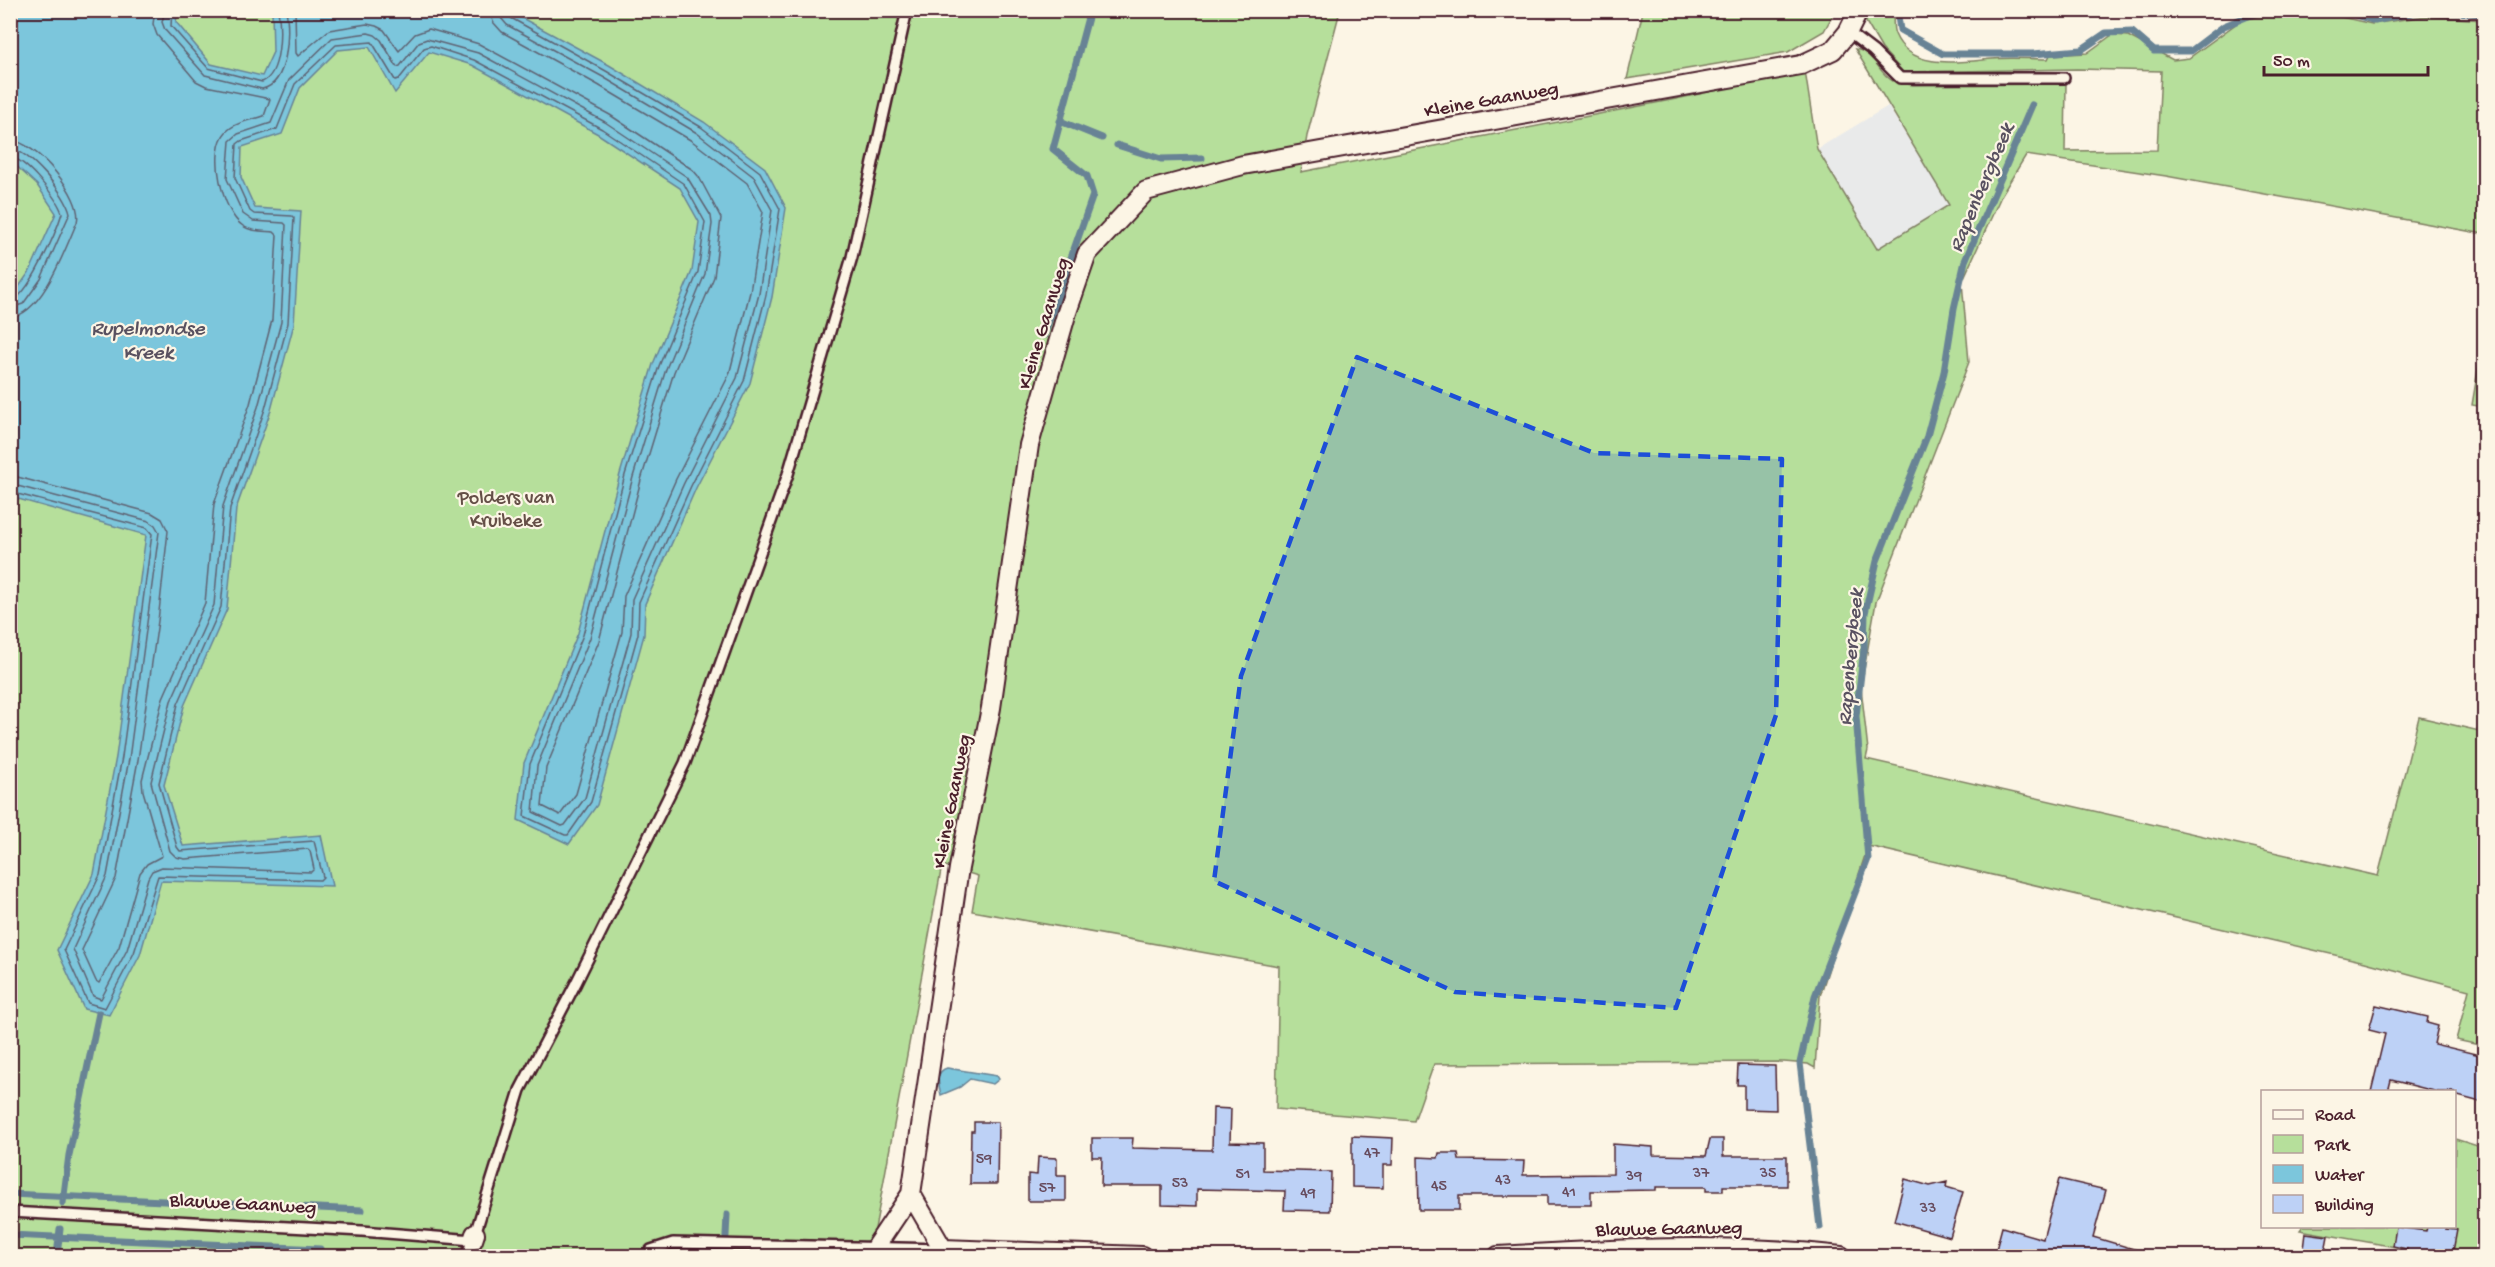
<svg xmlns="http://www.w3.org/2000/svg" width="2495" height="1267" viewBox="0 0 2495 1267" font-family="'Gochi Hand',sans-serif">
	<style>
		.built { fill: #e9eaea }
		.green { fill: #b6df9b; stroke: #807f63; stroke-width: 1.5 }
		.water { fill: #7cc6dc; stroke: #688395; stroke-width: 1.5 }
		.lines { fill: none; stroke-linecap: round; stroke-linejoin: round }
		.shore { stroke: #5e6272; stroke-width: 1.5 }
		.stream { stroke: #688395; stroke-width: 7 }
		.building { fill: #bdd1f6; stroke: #4a1f2b; stroke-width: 1.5 }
		.service-casing { stroke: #4a1f2b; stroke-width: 14 }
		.minor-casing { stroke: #4a1f2b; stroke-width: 22 }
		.service { stroke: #fcf5e5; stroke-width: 9 }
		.minor { stroke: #fcf5e5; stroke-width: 18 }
		.marked { fill: #1d4ed8; fill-opacity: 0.2; stroke: #1d4ed8; stroke-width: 4.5; stroke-dasharray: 12 8; stroke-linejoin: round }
		.labels { text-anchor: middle; stroke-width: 4.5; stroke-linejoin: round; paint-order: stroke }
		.number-label { font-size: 16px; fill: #674c5e }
		.street-label { font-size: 20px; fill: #4a1f2b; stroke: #fcf5e5 }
		.park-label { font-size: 20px; fill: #654f47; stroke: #fcf5e5 }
		.water-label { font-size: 21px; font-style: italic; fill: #595160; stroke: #fcf5e5 }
	</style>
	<rect width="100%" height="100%" fill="#fcf5e5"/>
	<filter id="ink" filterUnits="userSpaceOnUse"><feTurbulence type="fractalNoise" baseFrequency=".0167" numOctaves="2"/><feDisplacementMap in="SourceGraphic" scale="12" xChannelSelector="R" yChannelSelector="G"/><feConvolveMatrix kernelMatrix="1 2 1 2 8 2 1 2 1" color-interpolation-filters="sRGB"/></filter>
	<g filter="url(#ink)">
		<path class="built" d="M1888,106L1949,205L1877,249L1817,149Z"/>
		<path class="green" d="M10,11H1340L1307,136L1301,172L1676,99L1805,71L1817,149L1877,249L1949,205L1855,49C1877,53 1876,72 1893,81C1899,83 1907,84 1913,85L2066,84L2065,151L2157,150L2161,71L2077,69L1903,72L1882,49L1866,22L1868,11H1893C1894,18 1892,27 1895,34C1910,71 1960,62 1992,59C2011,57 2030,59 2048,59L2050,55L2087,53L2112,35L2128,36L2173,60L2189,58L2240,21L2273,12L2324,13L2372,24L2426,16L2484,20V234L2166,176L2026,155L2002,194L1962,282L1969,362L1876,602L1861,687L1868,750L1866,759L2378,876L2419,717L2484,732V1046L2456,1040L2469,990L2365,962L1868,846L1820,996L1815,1068L1808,1064L1784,1062L1434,1064L1414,1121L1276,1109L1279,966L972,911L978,876L942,865L870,1256H11Z
			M1643,11V10L1835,11L1824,31L1788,52L1627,79Z
			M2484,334V407L2472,405Z
			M2455,1139L2484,1148V1256H2446L2300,1230L2303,1226H2454Z"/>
		<path class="water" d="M10,11H178L176,22L211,64L262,76L273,52L272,11H509L609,65L704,122L765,168L786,208L772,297L750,383L696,488L645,604L644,635L597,805L569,844L518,820L524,763L578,633L620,474L653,364L692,271L699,222L680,188L598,134L472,65L429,52L395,93L369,47L338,50L300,88L282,134L242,147L241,177L255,208L301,211L294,324L271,410L236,509L227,609L184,706L164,785L183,846L321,835L332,886L161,881L140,955L109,1015L84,1009L57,950L94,874L116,757L146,535L11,497V298L30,271L56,213L37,185L11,161Z
			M947,1068L997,1076L999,1079L993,1084L970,1079L960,1087L941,1095C939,1085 934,1072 947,1068Z"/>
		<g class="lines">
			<path class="shore" d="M165,10L162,22L165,30L205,75L262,89C289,84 290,31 286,10
				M172,10L171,26L208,68L262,82C282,74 281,28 278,10
				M295,10L296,53L298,56L329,30L367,24L376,26L384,30L399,51L415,34L429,29L479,44L610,115L693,170L699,177L721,218L714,277L674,372L641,480L599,641L546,768L542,806L560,815L576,794L622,632L624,596L676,479L729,375L750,292L763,212L747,183L692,141L598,85L502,32L493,22L490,10
				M10,140C35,141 84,197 77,222C66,247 42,316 10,317
				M10,149C29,150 67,195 70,213L41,279L23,304L10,308
				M10,157C26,159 57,198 62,213C57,230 28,299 10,301
				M10,475L152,513L162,519L168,531L158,621L138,760L116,878L82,950L96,981L99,983L119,947L140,873L147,864L162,856L143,791L142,780L163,698L205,603L214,504L250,404L272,320L277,235L274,232C264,231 251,232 243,226C222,212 208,151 226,132C235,122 252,120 264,116L270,99L206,86L196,81L157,35L153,24L155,10
				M10,484L149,521L155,525L159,532L129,759L107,876L73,949L93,996L101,999L127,950L148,878L152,871L162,867L311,872L314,869L310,851L308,849L185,859L176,857L170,851L151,782L171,701L214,605L223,506L258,407L281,322L286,225L284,223L253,221L243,214L227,179L230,141L238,134L271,123L289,80L332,38L368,33L375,35L381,40L397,67L400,66L419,42L427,39L478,53L605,122L687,177L711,216L712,224L705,274L666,369L633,477L590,638L537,766L533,812L562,826L565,825L585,798L631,633L632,599L684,483L737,378L759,294L772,210L754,177L697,133L603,77L507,25L501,18L500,10
				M10,492L147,528L152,534L122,757L100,875L64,950L88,1003L105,1008L134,953L158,876L320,880L323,877L314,841L180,851L177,847L159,783L178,704L221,607L230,508L265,409L288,323L294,218L292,216L254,214L250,211L235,178L237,144L241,141L277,129L295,84L336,45L372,42L395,80L399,79L424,48L431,46L474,60L602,129L684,184L705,222L698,272L659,366L625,475L583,635L530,764L524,816L565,835H568L591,802L638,634L639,602L691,486L744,381L766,295L780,209L760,172L701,127L606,71L511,18L507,10"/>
			<path class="stream" d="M1897,10L1900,30L1943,54H2033L2081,50L2106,33L2132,32L2154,51H2191L2224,26L2263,10
				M2339,10L2375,21L2424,10
				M2430,10L2484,14
				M1060,121L1102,138
				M1117,145L1161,159L1202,158
				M1044,335L1093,195L1087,176L1053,149L1090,10
				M10,1194L362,1210
				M63,1203L69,1155L99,1013
				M1820,1227L1800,1063L1815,996L1868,859L1856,716L1864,648L1865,613L1877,561L1927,436L1944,372L1954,309L1965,261L2032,105
				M10,1235L320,1249
				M57,1256L60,1229
				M725,1256L727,1215"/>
		</g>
		<path class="building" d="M2376,1005L2428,1017L2427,1023L2438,1026L2434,1044L2484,1056V1103L2454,1095V1092H2438L2391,1080L2388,1092H2371L2385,1034L2369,1030Z
			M1738,1065L1775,1066L1776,1110L1744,1109V1085H1737Z
			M1213,1108L1231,1109L1230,1142L1263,1143V1170L1331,1172L1330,1211L1284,1210L1285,1191L1197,1189V1206L1162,1205V1186H1101L1102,1157H1092V1138H1133L1132,1148L1212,1150Z
			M974,1122H998L997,1184H970L971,1131H974Z
			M1352,1136L1393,1138L1392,1165H1383V1188L1352,1187Z
			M1710,1139H1723V1156H1787V1186H1723V1191H1706V1187H1656V1190L1591,1191V1205H1547V1196H1459V1210H1419L1418,1157L1438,1158L1439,1153H1458L1459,1160L1524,1161L1523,1175L1613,1174V1144L1653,1147V1155L1706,1156Z
			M1038,1157L1057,1158V1175H1066V1201H1028V1174L1037,1175Z
			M1905,1179L1930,1186L1947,1182L1946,1187L1963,1192L1950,1237L1894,1221Z
			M2059,1179L2106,1190L2093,1237L2144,1252L2143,1257H1994L2002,1227L2043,1239Z
			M2396,1227L2426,1231L2427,1227H2447L2446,1229L2457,1230L2452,1257H2406L2407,1249L2393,1246Z
			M2306,1233L2328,1236L2324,1257H2303Z"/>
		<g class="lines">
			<defs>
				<path id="service" d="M1848,32L1873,51L1900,78H2064
					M10,1212L362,1231L473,1240
					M475,1234L520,1090L576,983L685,763L788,474L852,257L907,10
					M466,1256L473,1240
					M646,1256L651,1250L673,1243L943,1249"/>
				<path id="minor" d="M473,1240L475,1234
					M876,1246L911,1194
					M1142,1256L943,1249L911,1194L959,868L991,708L1029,445L1066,315L1087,254L1146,191L1243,165L1801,65L1833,50L1848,32L1859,10
					M1498,1256C1612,1249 1727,1242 1841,1256"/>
			</defs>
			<use href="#service" class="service-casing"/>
			<use href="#minor" class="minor-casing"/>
			<use href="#service" class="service"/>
			<use href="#minor" class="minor"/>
		</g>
	</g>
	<path class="marked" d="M1357,357L1594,453L1782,459L1776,715L1676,1008L1455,992L1214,881L1241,676Z"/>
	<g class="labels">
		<g class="number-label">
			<text x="1372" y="1157">47</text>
			<text x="984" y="1163">59</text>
			<text x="1701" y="1177">37</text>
			<text x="1768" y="1177">35</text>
			<text x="1243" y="1178">51</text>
			<text x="1634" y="1180">39</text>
			<text x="1503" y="1184">43</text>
			<text x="1180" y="1187">53</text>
			<text x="1439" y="1190">45</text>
			<text x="1047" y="1192">57</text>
			<text x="1569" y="1196">41</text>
			<text x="1308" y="1197">49</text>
			<text x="1928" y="1212">33</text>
		</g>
		<g class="street-label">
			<text transform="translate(1491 98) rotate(-10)" y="7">Kleine Gaanweg</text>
			<text transform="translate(1042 323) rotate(-73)" y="7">Kleine Gaanweg</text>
			<text transform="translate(950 801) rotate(-79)" y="7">Kleine Gaanweg</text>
			<text transform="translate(243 1202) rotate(3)" y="7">Blauwe Gaanweg</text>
			<text transform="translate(1669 1227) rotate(-1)" y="7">Blauwe Gaanweg</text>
		</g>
		<g class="park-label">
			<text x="506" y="503">Polders van<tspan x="506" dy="23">Kruibeke</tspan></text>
		</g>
		<g class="water-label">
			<text transform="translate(1980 187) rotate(-67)" y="7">Rapenbergbeek</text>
			<text x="148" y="334">Rupelmondse<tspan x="148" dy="24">Kreek</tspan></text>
			<text transform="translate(1849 657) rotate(-85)" y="7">Rapenbergbeek</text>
		</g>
	</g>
	<rect width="2495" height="1267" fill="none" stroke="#fcf5e5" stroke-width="36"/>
	<rect x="18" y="18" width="2459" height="1231" fill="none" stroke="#4a1f2b" stroke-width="2" filter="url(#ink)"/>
	<rect x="2261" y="1090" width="195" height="138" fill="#fcf5e5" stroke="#b59f9b" stroke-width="1.5"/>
	<rect x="2273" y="1110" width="30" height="9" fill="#fcf5e5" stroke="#b59f9b" stroke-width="1.5"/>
	<text x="2315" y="1120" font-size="18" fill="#4a1f2b">Road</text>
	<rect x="2273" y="1135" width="30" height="18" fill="#b6df9b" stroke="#b59f9b" stroke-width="1.5"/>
	<text x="2315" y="1150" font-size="18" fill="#4a1f2b">Park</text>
	<rect x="2273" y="1165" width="30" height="18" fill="#7cc6dc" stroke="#b59f9b" stroke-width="1.5"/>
	<text x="2315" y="1180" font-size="18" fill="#4a1f2b">Water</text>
	<rect x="2273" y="1195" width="30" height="18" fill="#bdd1f6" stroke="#b59f9b" stroke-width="1.5"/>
	<text x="2315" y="1210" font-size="18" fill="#4a1f2b">Building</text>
	<path d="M2264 66v9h164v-9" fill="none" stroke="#4a1f2b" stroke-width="3"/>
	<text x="2273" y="66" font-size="18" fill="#4a1f2b" stroke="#fcf5e5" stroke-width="4.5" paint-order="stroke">50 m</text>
</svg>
